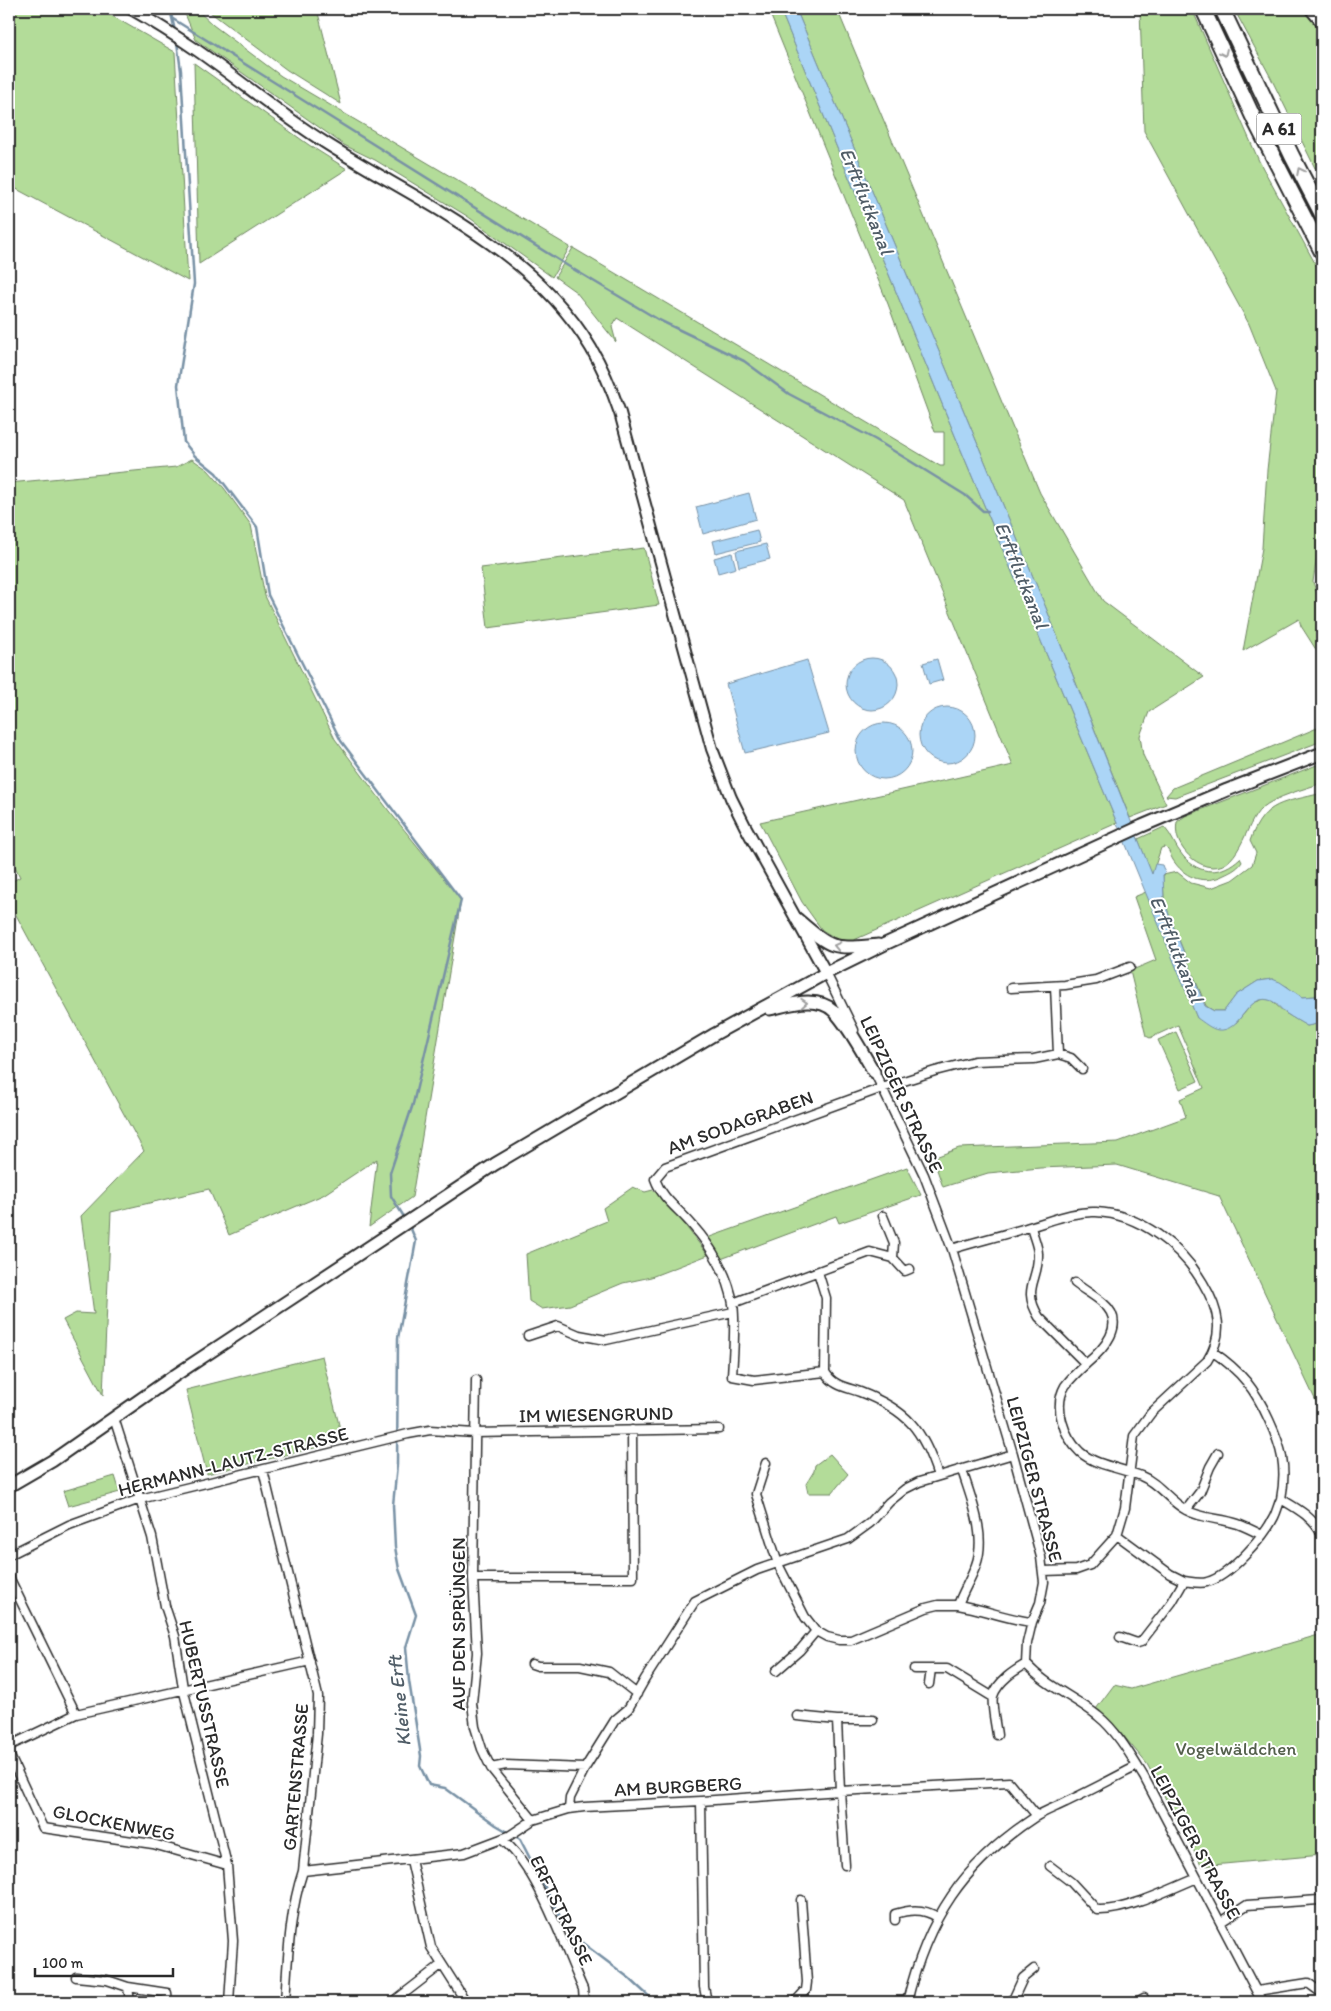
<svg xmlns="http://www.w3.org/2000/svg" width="1331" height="2011" viewBox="0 0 1331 2011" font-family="Itim,sans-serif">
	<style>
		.green { fill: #b3dc99; stroke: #6f8462 }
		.water { fill: #abd5f6; stroke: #7891a5 }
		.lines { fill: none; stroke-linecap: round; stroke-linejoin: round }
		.stream { stroke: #7891a5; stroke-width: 2.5 }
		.minor-casing { stroke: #2b2b2b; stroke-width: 11 }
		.tertiary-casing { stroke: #2b2b2b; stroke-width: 14 }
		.secondary-casing { stroke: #2b2b2b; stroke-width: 15 }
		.motorway-casing { stroke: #2b2b2b; stroke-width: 18 }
		.minor { stroke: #fff; stroke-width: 8 }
		.tertiary { stroke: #fff; stroke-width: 10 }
		.secondary { stroke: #fff; stroke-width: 11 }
		.motorway { stroke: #fff; stroke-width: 14 }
		.oneway { stroke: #a0a0a0 }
		.labels { text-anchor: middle; stroke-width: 4; stroke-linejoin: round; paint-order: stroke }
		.shield { fill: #fff; stroke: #6b6b6b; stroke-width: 1 }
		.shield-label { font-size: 18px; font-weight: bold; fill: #2b2b2b }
		.street-label { font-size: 19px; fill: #2b2b2b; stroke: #fff }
		.park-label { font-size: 19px; fill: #54604c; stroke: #fff }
		.water-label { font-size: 20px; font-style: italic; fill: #515e68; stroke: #fff }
	</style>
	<rect width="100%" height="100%" fill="#fff"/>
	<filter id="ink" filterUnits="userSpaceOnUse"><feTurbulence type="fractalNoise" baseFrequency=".02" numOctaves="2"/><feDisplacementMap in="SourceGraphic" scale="10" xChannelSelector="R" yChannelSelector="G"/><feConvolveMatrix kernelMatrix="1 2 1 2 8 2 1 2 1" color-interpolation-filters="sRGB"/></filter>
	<g filter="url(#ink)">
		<path class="green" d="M9,9H100L175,52L188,281L9,185Z
			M183,9H196L213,25L281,76L570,247L552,277L467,216L375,160L344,145L196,40Z
			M206,9H317L341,104L287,70Z
			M768,9H780L954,433L1117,823L845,944L822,930L802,902L760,822L1013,765L904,500L617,318L612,327L616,342L576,292L555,277L573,248L940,466H944V432H935L888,304Z
			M796,9H837L1040,493L1103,601L1204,677L1149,712L1140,736L1143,755L1166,804L1130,818L1046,608Z
			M1140,9H1192L1259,161L1322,276V537L1319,543L1313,582L1322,609V659L1301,626L1299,619L1243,651L1262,548L1267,470L1276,391L1249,324L1144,131Z
			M1234,9H1302L1322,32V176L1318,168H1315L1270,76Z
			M194,63L309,145L347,169L199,264Z
			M192,459L208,470L224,488L251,525L265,596L335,739L389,811L461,900L412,1197L369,1227L377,1159L323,1195L229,1235L209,1189L111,1212L103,1395L63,1320L76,1313L94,1314L81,1216L144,1151L9,902V883L20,877L9,854V483L176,467Z
			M644,548L659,605L488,628L481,568Z
			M1322,726V741L1175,797L1166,796L1173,788Z
			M1322,763V783C1305,789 1276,796 1262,808C1244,823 1240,875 1206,866C1197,863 1190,858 1184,850C1178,842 1175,833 1177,822L1185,816Z
			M1322,793V979L1319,994L1316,996L1302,997L1295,994L1288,987L1272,979L1258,981L1236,995L1224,1011H1214L1206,1006L1170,918L1164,899L1163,875L1177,872L1191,883L1211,888L1232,880L1252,865L1256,853L1250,841C1264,800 1285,803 1322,793Z
			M1164,827C1172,835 1175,847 1183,856C1200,876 1222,875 1240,858L1242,862C1237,870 1228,873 1220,877C1201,884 1184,877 1173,860C1170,855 1170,851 1165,847L1161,848L1152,875L1138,839Z
			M1146,892L1197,1018L1236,1023L1253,1003L1264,999L1271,1000L1285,1013L1307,1026L1322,1023V1414L1219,1196L1117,1165L1040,1168L988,1173L943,1187L933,1158L959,1148L1118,1142L1186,1117L1180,1099L1204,1088L1178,1025L1150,1038L1146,1036L1130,971L1156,960L1134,897Z
			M1176,1032L1198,1081L1180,1089L1158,1040Z
			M907,1167L921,1195L839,1223L836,1216L721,1259L707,1238Z
			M633,1187L645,1192L653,1190L674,1211L708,1255L651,1277L623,1283L570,1305L542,1309L529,1301L526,1254L607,1221L603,1208Z
			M322,1356L343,1441L207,1474L186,1390Z
			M830,1454L848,1474L832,1493H808L806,1484L814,1471L815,1465Z
			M115,1476L120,1492L68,1506L63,1491Z
			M1322,1634V1855L1202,1866L1147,1764L1117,1728L1096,1709L1114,1685L1131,1689Z"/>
		<path class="water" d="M780,9H796L1046,608L1152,874L1155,864L1162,865L1165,873L1163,875L1164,899L1170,918L1205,1006L1214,1011H1224L1236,995L1258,981L1272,979L1280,982L1302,997L1316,996L1319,994L1322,979V1023L1307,1026C1300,1022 1293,1018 1287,1014C1280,1009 1277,1002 1269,1000C1246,994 1241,1033 1218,1030C1211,1029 1203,1022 1197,1018L1117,823L954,433Z
			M749,493L756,519L703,534L696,507Z
			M757,530L760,542L716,553L713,541Z
			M766,544L770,559L739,567L736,551Z
			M732,553L736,568L718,573L714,558Z
			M846 684a26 26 0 1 1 52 0a26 26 0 1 1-52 0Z
			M937,659L943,680L929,684L923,663Z
			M807,660L829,733L745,753L726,684Z
			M919 735a28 28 0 1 1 56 0a28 28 0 1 1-56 0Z
			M856 751a28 28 0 1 1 56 0a28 28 0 1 1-56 0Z"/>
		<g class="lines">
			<path class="stream" d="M170,9L175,31
				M173,19L568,266L659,320L744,361L789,394L876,440L965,495L983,511H988
				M177,42L181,71L194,284L178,385L184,442L195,456L216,473L257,527L268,595L341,741L461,900L413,1104L390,1173L391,1196L406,1220
				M409,1224L416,1241L398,1338L397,1465L393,1505L395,1547L399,1569L416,1615L406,1647L409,1681L421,1756L420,1766L429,1785L445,1788L496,1825L520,1839L568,1932L629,1978L655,2002"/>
			<defs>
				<path id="minor" d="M826,973L854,1030
					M1055,986L1058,1054
					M1011,988L1065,985L1096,980L1130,967
					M873,1069L924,1175L952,1249L1013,1454L1041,1557L1044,1582L1040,1603L1032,1622L1027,1643L1026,1664C1047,1687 1075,1697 1098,1716C1117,1731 1131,1756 1144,1777L1262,2002
					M883,1216L894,1243L893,1258
					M1031,1227C1033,1236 1038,1246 1038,1254C1039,1281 1021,1288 1039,1317L1086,1364C1078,1371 1071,1378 1065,1386C1053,1407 1064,1437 1080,1452C1096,1466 1122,1468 1141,1476C1159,1483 1169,1501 1186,1510C1202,1519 1221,1518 1238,1524C1246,1527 1254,1531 1262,1535
					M952,1249C978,1241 1004,1235 1029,1227C1051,1221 1073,1211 1096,1212C1140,1214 1181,1246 1203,1283C1219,1310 1225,1333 1207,1361L1151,1413L1134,1436L1125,1508L1117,1535L1090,1565L1076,1570L1043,1571
					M818,1272L826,1298L825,1372
					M1075,1283C1084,1290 1095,1296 1103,1303C1128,1324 1103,1350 1086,1364
					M733,1303L870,1252L893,1258L905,1271L910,1269
					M528,1336L558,1326L579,1335L606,1340L733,1312
					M1213,1352C1241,1371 1255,1389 1269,1420C1282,1448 1287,1467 1281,1499
					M825,1372L754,1380L732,1376C733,1355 736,1325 733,1304C729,1276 711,1246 693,1226C680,1210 662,1199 655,1179L665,1167L882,1088L935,1071L974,1061L1034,1059L1058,1054L1071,1058L1082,1069
					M825,1372C833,1386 846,1387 860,1392C907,1410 923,1429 938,1476
					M476,1380L473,1578L477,1653L472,1703L475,1727L482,1749L491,1768L533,1820
					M114,1418L152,1537L165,1606L175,1636L183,1688L227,1865L233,1941L229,2002
					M766,1463L756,1494L778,1564L805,1617L816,1631L827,1637L839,1640H851L926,1608L938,1605H958
					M263,1470L318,1696L317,1734L303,1871C289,1913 288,1958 285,2002
					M962,1470C971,1499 987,1535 976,1565C971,1579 963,1591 958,1605C983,1609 1006,1619 1032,1622
					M1186,1510L1200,1492L1210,1467L1218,1453
					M1117,1535L1170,1574L1184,1581
					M9,1555L69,1525L140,1499L408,1434L430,1430L474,1433L719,1429
					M9,1577L76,1714
					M473,1578H633L632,1430
					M1120,1637L1137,1643L1141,1642L1172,1602L1184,1581C1192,1582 1200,1584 1207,1582C1229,1577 1264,1537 1274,1517C1277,1511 1278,1505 1281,1499C1298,1509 1313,1517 1322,1535
					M532,1664L538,1666H580L609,1672L637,1694
					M914,1669H931
					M776,1671L800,1650L816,1631
					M929,1684L931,1669H947L993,1697
					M797,1716L837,1720
					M997,1735C996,1726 991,1705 993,1696C998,1681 1014,1671 1026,1664
					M9,1746L76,1714L310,1661
					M9,1754L43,1828L153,1844L227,1865
					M491,1768L506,1765L585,1768
					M701,1801L704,1987L706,1997L710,2002
					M569,1809L570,1798L585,1768L615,1720L628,1709L645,1679L695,1601L757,1570L848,1539L870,1523L889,1502L905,1489L919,1482L1013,1454
					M501,1839C537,1865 564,1947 583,1989L584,2002
					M411,1860L431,1947L466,2002
					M845,1865L840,1791L837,1720H873
					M1050,1866L1071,1882L1097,1910C1124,1912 1171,1889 1197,1878
					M303,1871L464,1853L509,1836L533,1820L569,1809L584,1807L701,1801L840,1791L1009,1782L1037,1816
					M895,1920V1914C910,1909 924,1908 937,1917
					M1221,1922L1247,1905L1319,1900
					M76,1977L107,1980L128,1987
					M1257,1991L1308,1983L1319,1991
					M130,2002L128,1987L167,1993L168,2002
					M393,2002L441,1965
					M795,2002L806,1990L807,1982L801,1900
					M907,2002C927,1919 963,1864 1035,1817C1045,1811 1056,1807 1066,1802C1090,1791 1114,1778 1137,1766
					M1012,2002L1023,1978L1034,1969
					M1137,2002L1144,1998"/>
				<path id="tertiary" d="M131,9C154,22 176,36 198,51C241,81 280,114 324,142C418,202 531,247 591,348C603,368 612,390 620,413L712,749L731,798L745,826L826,973"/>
				<path id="secondary" d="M1311,9L1322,22
					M797,919C833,950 831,949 878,945
					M770,1009C783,1006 795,1002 808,1002C817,1002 827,1004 834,1011C850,1028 862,1052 874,1072
					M9,1486L52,1461L174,1376L495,1164L715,1034L826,973L885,944L1142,826L1227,790L1322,753"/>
				<path id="motorway" d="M1203,9L1255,121L1322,252
					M1222,9L1292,156L1322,214"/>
			</defs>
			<use href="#minor" class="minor-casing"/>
			<use href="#tertiary" class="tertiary-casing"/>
			<use href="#secondary" class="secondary-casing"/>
			<use href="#motorway" class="motorway-casing"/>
			<use href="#minor" class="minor"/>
			<use href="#tertiary" class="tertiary"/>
			<use href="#secondary" class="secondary"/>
			<use href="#motorway" class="motorway"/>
		</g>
		<defs><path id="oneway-chevron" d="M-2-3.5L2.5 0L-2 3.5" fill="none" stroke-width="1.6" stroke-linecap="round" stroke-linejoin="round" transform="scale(1.25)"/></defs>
		<g class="oneway">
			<use href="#oneway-chevron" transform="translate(1224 53) rotate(65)"/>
			<use href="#oneway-chevron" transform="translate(1300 171) rotate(-117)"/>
			<use href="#oneway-chevron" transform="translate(837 946) rotate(-167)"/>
			<use href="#oneway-chevron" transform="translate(804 1003) rotate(-3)"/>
		</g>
	</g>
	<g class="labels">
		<rect class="shield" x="1256.5" y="113.5" width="45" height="31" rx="4"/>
		<g class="shield-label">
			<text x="1279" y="135">A 61</text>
		</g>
		<g class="street-label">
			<text transform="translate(902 1094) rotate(65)" y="7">LEIPZIGER STRASSE</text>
			<text transform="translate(740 1122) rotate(-20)" y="7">AM SODAGRABEN</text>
			<text transform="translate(596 1414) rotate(-1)" y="7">IM WIESENGRUND</text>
			<text transform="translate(233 1461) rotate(-14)" y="7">HERMANN-LAUTZ-STRASSE</text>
			<text transform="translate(1035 1479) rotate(75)" y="7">LEIPZIGER STRASSE</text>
			<text transform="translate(458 1624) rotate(-90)" y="7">AUF DEN SPRÜNGEN</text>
			<text transform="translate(205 1704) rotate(77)" y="7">HUBERTUSSTRASSE</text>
			<text transform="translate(295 1777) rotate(-85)" y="7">GARTENSTRASSE</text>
			<text transform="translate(678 1786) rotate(-3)" y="7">AM BURGBERG</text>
			<text transform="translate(114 1822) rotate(11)" y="7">GLOCKENWEG</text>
			<text transform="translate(1196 1842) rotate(62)" y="7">LEIPZIGER STRASSE</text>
			<text transform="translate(562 1910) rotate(64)" y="7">ERFTSTRASSE</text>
		</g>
		<g class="park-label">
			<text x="1236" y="1755">Vogelwäldchen</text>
		</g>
		<g class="water-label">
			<text transform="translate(867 201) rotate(68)" y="7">Erftflutkanal</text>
			<text transform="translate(1022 575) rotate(68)" y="7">Erftflutkanal</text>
			<text transform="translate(1177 949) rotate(68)" y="7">Erftflutkanal</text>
			<text transform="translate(399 1701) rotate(-96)" y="7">Kleine Erft</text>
		</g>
	</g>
	<rect width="1331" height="2011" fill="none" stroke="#fff" stroke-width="30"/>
	<rect x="15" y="15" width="1301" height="1981" fill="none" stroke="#2b2b2b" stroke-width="2" filter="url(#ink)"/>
	<path d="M35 1968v8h138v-8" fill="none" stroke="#2b2b2b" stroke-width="2.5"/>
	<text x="42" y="1968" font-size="15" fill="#2b2b2b" stroke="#ffffff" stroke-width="4" paint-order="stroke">100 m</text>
</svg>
